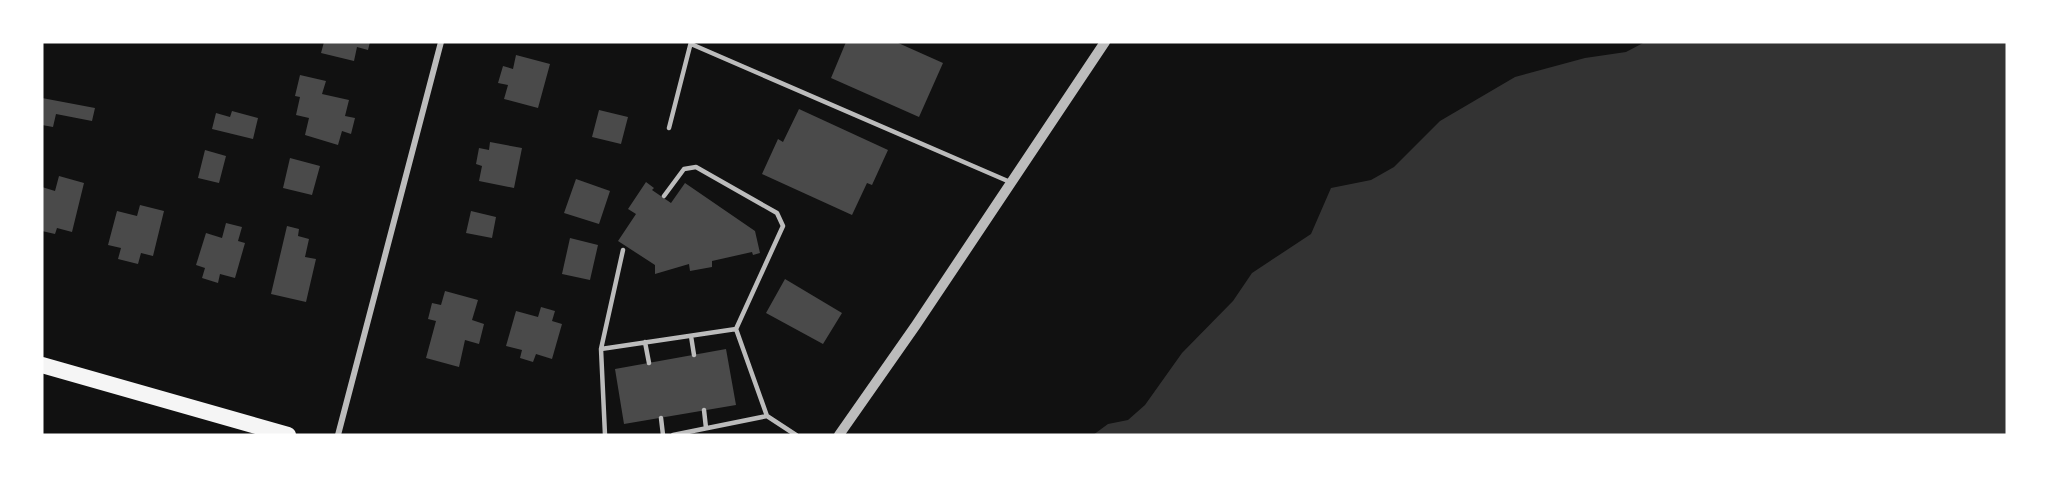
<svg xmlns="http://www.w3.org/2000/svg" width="2049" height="477" viewBox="0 0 2049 477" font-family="Signika,sans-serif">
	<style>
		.water { fill: #333 }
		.building { fill: #4a4a4a }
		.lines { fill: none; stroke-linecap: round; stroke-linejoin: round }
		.service { stroke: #bcbcbc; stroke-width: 4.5 }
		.minor { stroke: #bcbcbc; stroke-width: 6 }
		.tertiary { stroke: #bcbcbc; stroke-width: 10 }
		.trunk { stroke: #f5f5f5; stroke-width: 16 }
	</style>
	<rect width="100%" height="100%" fill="#111"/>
	<path class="water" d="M1645,42H2007V435H1093L1108,424L1128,420L1145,405L1182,353L1233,301L1252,273L1311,234L1331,188L1371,180L1394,167L1440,121L1515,77L1585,58L1626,52Z"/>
	<path class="building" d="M324,42H370L368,50L357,47L354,61L321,53Z
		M846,42H896L943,63L919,117L831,78Z
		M516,55L550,64L538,108L504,99L508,85L498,83L503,66L513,69Z
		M300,75L326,81L322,94L349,100L345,116L355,118L351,134L342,131L338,145L305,135L309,118L296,115L300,97L295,96Z
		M42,98L95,108L92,121L56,114L53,127L42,125Z
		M799,109L888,150L872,185L867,183L852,215L762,174L778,139L783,142Z
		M599,110L628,117L621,144L592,137Z
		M232,111L258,118L253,139L212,129L216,113L230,117Z
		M490,142L522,148L514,188L479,181L482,166L476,164L479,148L489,150Z
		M205,150L226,156L219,183L198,178Z
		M290,158L320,166L312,195L283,188Z
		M59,176L84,183L72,232L57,228L55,234L42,231V187L55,191Z
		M576,179L610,191L599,224L564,213Z
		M646,182L654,188L652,190L671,203L685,183L755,231L760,253L753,255L752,252L712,261V267L690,271L689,264L655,274V265L618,241L636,214L628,209Z
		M140,205L164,211L153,256L141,253L138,264L118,259L121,248L108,245L117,211L137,216Z
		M471,211L496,217L492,238L466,233Z
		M226,223L242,227L238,241L245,243L235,278L220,274L218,283L202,278L205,268L196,265L206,233L222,238Z
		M287,226L299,229L298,236L309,239L305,257L316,259L306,302L271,294Z
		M570,238L598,245L590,280L562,274Z
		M785,279L842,313L823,344L766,313Z
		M445,291L478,300L472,320L484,324L479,344L465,340L459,367L426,358L436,321L428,319L432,303L441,305Z
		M541,307L555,311L552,321L562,324L552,359L536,354L533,362L520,358L522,350L506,346L516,311L538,317Z
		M726,349L736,405L624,424L615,369Z"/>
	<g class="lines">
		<path class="service" d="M691,44L1010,182
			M669,128L691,42
			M664,196L684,169L696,167L777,213L783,226L736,329L767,416
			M691,336L694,355
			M645,342L649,363
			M601,349L736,329
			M704,410L706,428
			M661,418L663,435
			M605,435L601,349L623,250
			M673,435L767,416L796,435"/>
		<path class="minor" d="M338,435L441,42"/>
		<path class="tertiary" d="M839,435L916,325L1105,42"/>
		<path class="trunk" d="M42,365L288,435"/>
	</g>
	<rect width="2049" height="477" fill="none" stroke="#ffffff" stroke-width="87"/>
</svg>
